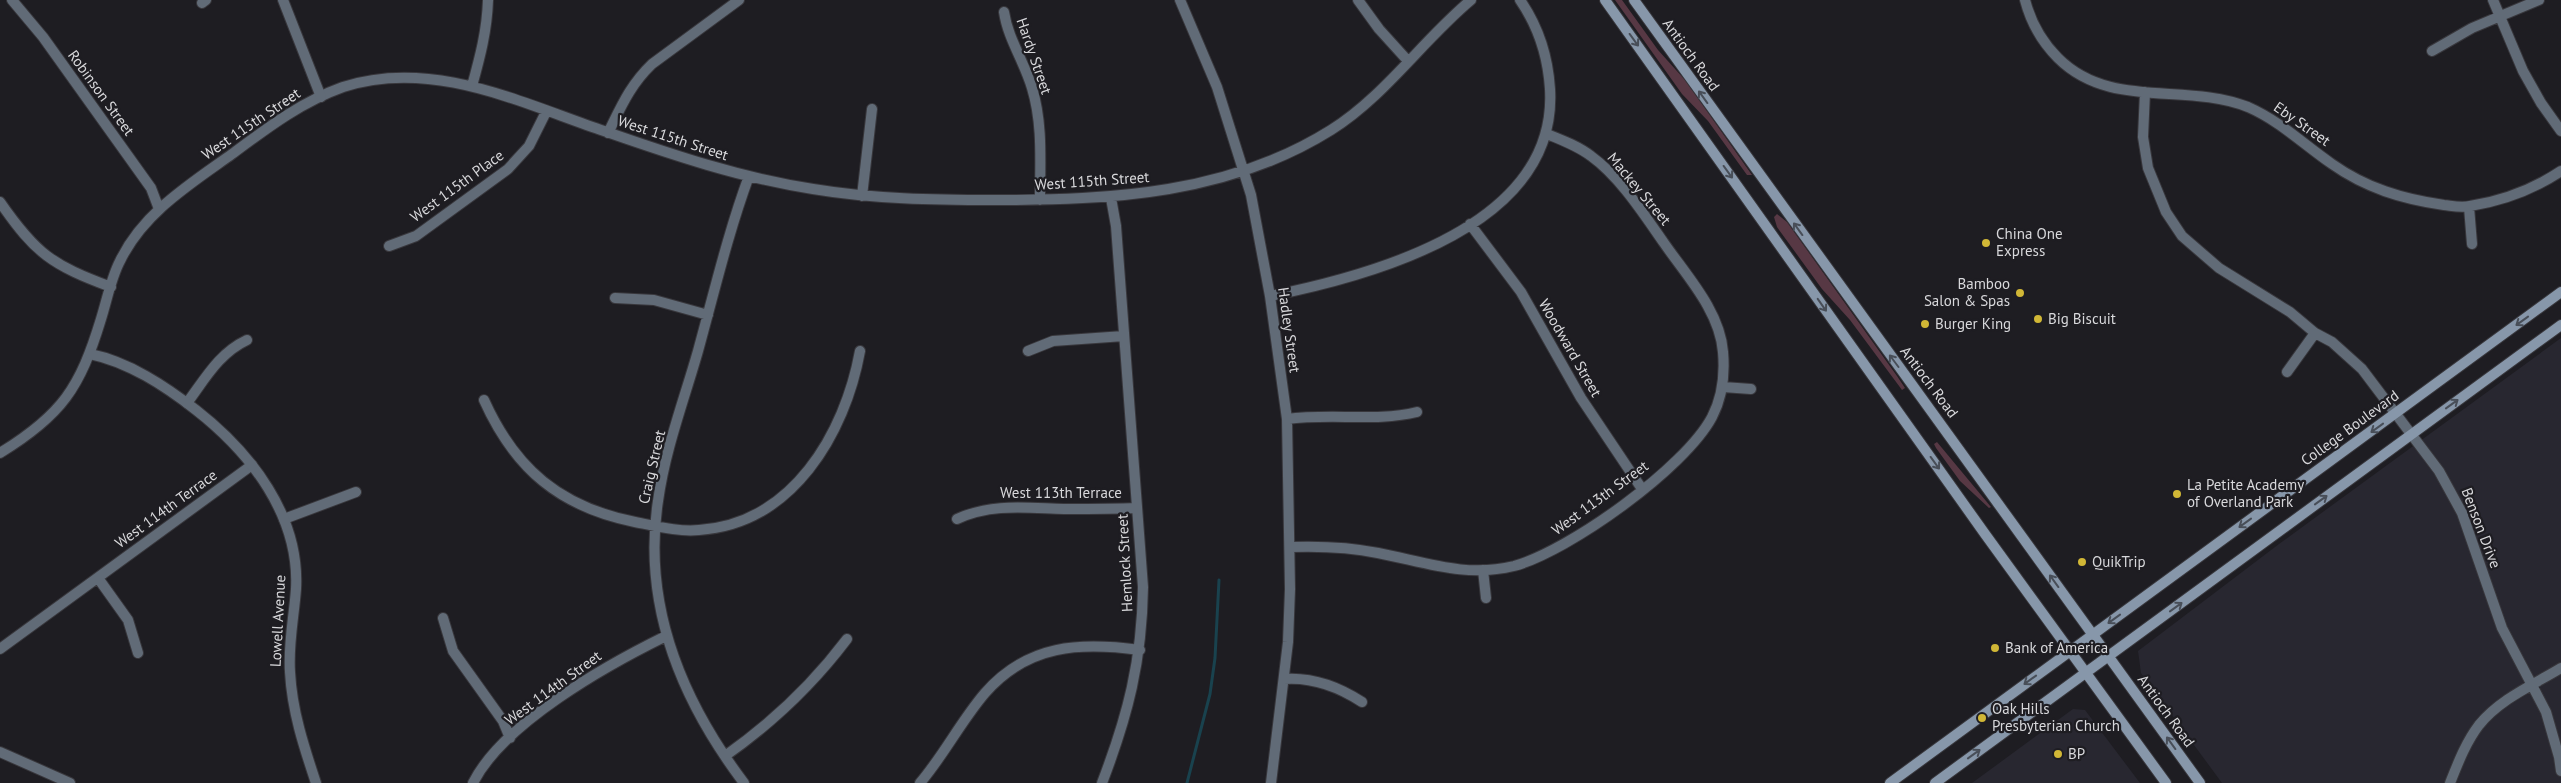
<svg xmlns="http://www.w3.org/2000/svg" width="2561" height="783" viewBox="0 0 2561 783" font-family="'PT Sans',sans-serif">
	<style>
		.built { fill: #282730 }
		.green { fill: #573844 }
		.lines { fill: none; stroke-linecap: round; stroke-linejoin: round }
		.stream { stroke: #19424e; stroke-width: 3 }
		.minor-casing { stroke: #38373c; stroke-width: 12 }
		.tertiary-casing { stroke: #38373c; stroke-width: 12 }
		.secondary-casing { stroke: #38373c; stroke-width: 12 }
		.minor { stroke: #616b77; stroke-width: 10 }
		.tertiary { stroke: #616b77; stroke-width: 10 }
		.secondary { stroke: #8797aa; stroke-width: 10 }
		.oneway { stroke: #484e58 }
		.poi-dot { fill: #d1b736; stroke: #1e1d22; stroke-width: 2 }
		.labels { text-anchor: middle; stroke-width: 4.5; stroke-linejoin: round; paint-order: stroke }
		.street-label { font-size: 15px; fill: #d8d8db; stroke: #1e1d22 }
		.poi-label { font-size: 15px; fill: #d8d8db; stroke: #1e1d22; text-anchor: start }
	</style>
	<rect width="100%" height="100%" fill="#1e1d22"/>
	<path class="built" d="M2561,338V783H2222L2141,673L2138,651L2279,544Z
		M2073,709L2085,710L2140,783H1972Z"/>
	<path class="green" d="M1615,0H1622L1658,50L1685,80L1752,175H1747L1708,121L1682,94Z
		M1777,214L1787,222L1897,376L1905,388L1902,390L1850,320L1822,289L1777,227L1774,217Z
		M1937,442L1991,507L1989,508L1960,481L1936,448L1934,444Z"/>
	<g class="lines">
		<path class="stream" d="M1187,783L1210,694L1215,658L1219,580"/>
		<defs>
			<path id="minor" d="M12,0L43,37L151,188L159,209
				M1180,0L1217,87L1251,195L1270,296L1287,419L1290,589L1288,642L1271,783
				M1358,0L1379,29L1408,61
				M2025,0C2031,23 2041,41 2058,58C2110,110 2185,82 2248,107C2280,121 2303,144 2332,164C2366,188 2402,199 2444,205C2453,206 2461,208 2470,206C2501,201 2534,189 2561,171
				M2493,0L2523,71L2541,103L2561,131
				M202,3L206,0
				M1004,12C1008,39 1024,61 1032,88C1043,124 1040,162 1040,200
				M2432,51L2472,28L2539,0
				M472,86C480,57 487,31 488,0
				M2145,92L2143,137L2148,168L2166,212L2182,236L2219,268L2290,312L2315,333L2332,342L2362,369L2439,471L2462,513L2502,628L2546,712L2559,757L2561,771
				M608,133C621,107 630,85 652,64L739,0
				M862,196L872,109
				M0,202C36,254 52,265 111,287
				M2469,207L2472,244
				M1470,224L1521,292L1581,398L1642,489
				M389,246L416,236L508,169L529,146L546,112
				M1270,296C1375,275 1558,225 1550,89C1548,57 1538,26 1520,0
				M615,298L654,300L708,315
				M1028,351L1053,341L1124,336
				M2287,372L2315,333
				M1723,387L1751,389
				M484,400C515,469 560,507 635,522C656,526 678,532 699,530C792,524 845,434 860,351
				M187,403C205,379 219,353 247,340
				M1287,419C1331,413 1376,422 1417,412
				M0,453C62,415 80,388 101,319C107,300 111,278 120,261C143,213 190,184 232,154C267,128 301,102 343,87C432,58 521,103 604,131C673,155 741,178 813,189C873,199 934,200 995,200C1112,200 1229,194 1331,130C1385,96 1422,41 1471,0
				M284,519L356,492
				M957,519C992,503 1026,508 1064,509C1088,509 1113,509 1137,508
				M1290,547C1319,546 1349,547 1378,553C1425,562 1465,578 1514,566C1569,551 1685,468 1712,417C1723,396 1725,375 1723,352C1720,311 1686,275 1664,243C1643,213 1620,177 1591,156C1578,146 1562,140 1547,134
				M1483,570L1486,598
				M98,578L128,620L138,653
				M443,618L453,651L503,721L510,738
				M0,649L252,465
				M1284,679C1312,677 1339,687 1362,702
				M0,752L70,783
				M725,756C772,723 813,684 847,639
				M473,783C503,723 607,665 666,636
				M744,783C682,701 642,606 658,501C665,450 684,400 698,351C714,293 728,233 749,176
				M920,783C944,755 961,721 985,693C1028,644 1080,642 1140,650
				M1102,783C1128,715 1142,661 1143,587L1116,226L1111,198
				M2450,783C2458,763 2466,742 2479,725C2500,699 2533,685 2561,668"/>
			<path id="tertiary" d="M283,0L321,97
				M90,354C129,362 165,386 196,410C251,453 300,516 296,589C294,617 288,644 290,672C292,711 304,747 316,783"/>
			<path id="secondary" d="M1605,0L1985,534L2166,783
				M1634,0L2200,783
				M1890,783L2561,292
				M1935,783L2561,325"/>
		</defs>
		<use href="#minor" class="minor-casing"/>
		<use href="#tertiary" class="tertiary-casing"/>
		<use href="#secondary" class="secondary-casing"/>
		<use href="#minor" class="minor"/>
		<use href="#tertiary" class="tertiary"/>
		<use href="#secondary" class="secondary"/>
	</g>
	<defs><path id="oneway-shaft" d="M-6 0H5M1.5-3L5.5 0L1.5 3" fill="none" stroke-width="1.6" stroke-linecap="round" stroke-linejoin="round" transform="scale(1.25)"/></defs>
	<g class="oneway">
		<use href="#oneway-shaft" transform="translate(1634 40) rotate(54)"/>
		<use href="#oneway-shaft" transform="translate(1703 97) rotate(-126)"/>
		<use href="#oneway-shaft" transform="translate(1728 172) rotate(54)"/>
		<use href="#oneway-shaft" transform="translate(1798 229) rotate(-126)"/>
		<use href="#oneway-shaft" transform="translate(1822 305) rotate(55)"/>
		<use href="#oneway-shaft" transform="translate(2522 321) rotate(144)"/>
		<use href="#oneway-shaft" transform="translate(1894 361) rotate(-127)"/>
		<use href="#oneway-shaft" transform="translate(2452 404) rotate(-36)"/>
		<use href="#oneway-shaft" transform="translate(2377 428) rotate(144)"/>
		<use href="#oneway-shaft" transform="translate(1935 463) rotate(54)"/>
		<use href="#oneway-shaft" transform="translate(2321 500) rotate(-36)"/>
		<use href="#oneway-shaft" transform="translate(2245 523) rotate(144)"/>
		<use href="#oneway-shaft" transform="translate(2054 581) rotate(-126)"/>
		<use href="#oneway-shaft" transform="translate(2176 607) rotate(-36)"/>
		<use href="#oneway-shaft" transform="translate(2114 619) rotate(144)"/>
		<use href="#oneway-shaft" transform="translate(2030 680) rotate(144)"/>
		<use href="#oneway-shaft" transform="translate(2171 743) rotate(-126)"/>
		<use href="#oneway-shaft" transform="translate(1974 754) rotate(-36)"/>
	</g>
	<g class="poi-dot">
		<circle cx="1986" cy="243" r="5"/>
		<circle cx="2020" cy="293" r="5"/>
		<circle cx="2038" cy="319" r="5"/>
		<circle cx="1925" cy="324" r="5"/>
		<circle cx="2177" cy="494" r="5"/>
		<circle cx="2082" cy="562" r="5"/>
		<circle cx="1995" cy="648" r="5"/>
		<circle cx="1982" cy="718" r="5"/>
		<circle cx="2058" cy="754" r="5"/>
	</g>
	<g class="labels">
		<g class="street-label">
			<text transform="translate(1691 55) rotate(54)" y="5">Antioch Road</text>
			<text transform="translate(1034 56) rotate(71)" y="5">Hardy Street</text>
			<text transform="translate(101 93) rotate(54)" y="5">Robinson Street</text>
			<text transform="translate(251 124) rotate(-34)" y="5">West 115th Street</text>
			<text transform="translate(2302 124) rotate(35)" y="5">Eby Street</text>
			<text transform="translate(673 138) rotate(18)" y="5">West 115th Street</text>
			<text transform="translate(1092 181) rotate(-4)" y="5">West 115th Street</text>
			<text transform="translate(457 186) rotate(-36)" y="5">West 115th Place</text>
			<text transform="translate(1639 189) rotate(50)" y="5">Mackey Street</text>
			<text transform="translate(1289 330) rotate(82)" y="5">Hadley Street</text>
			<text transform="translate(1570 348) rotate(60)" y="5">Woodward Street</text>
			<text transform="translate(1929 382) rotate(53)" y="5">Antioch Road</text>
			<text transform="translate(2350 428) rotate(-36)" y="5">College Boulevard</text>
			<text transform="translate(652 467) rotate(-77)" y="5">Craig Street</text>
			<text x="1061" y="498">West 113th Terrace</text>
			<text transform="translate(1600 498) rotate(-36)" y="5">West 113th Street</text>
			<text transform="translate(166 509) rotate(-36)" y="5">West 114th Terrace</text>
			<text transform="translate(2481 528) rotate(69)" y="5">Benson Drive</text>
			<text transform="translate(1125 563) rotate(-93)" y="5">Hemlock Street</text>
			<text transform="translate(278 621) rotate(-87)" y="5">Lowell Avenue</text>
			<text transform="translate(553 688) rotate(-36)" y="5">West 114th Street</text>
			<text transform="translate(2166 711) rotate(54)" y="5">Antioch Road</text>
		</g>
		<g class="poi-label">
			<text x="1996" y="239">China One<tspan x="1996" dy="17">Express</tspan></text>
			<text x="2010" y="289" text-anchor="end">Bamboo<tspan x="2010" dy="17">Salon &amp; Spas</tspan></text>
			<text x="2048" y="324">Big Biscuit</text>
			<text x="1935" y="329">Burger King</text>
			<text x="2187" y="490">La Petite Academy<tspan x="2187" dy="17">of Overland Park</tspan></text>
			<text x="2092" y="567">QuikTrip</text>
			<text x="2005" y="653">Bank of America</text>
			<text x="1992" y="714">Oak Hills<tspan x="1992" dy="17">Presbyterian Church</tspan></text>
			<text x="2068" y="759">BP</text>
		</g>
	</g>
</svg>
